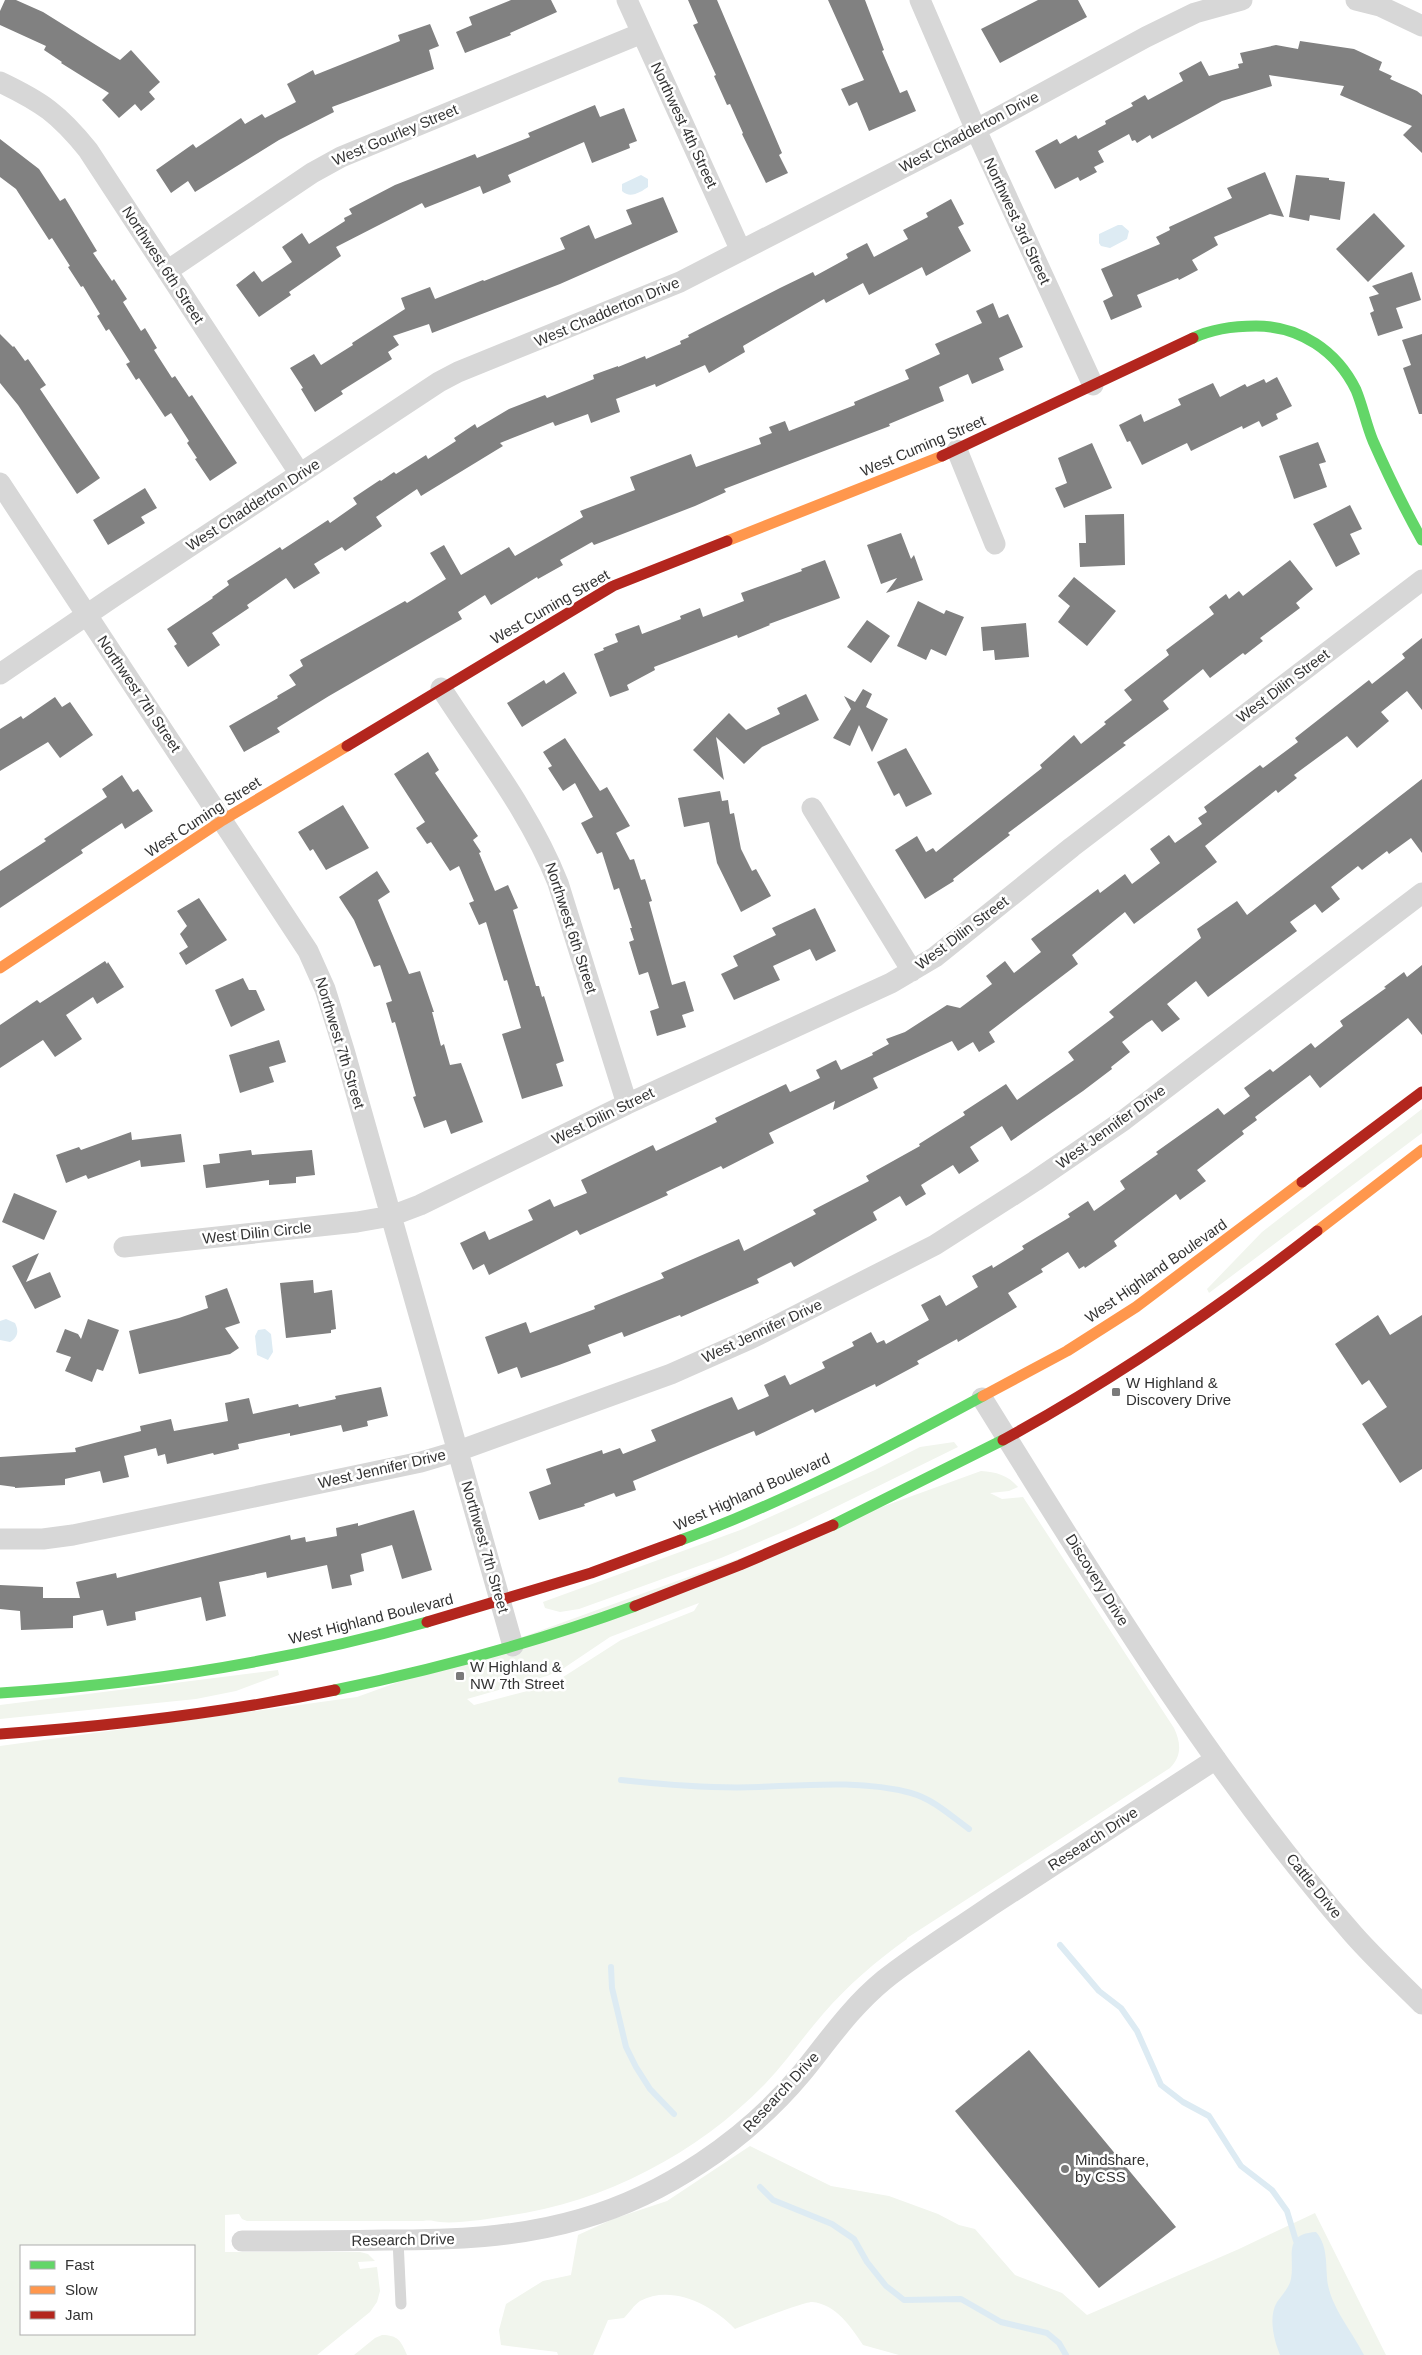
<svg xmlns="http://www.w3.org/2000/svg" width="1422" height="2355" viewBox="0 0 1422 2355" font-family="Arial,sans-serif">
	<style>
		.green { fill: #f1f5ed; fill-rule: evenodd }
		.water { fill: #ddebf3 }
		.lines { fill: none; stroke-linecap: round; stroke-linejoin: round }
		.stream { stroke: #ddebf3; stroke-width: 6 }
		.building { fill: #818181 }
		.lane { stroke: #d7d7d7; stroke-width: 11 }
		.street { stroke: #d7d7d7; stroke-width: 21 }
		.fast { stroke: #63d668; stroke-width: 11 }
		.slow { stroke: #ff974d; stroke-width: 11 }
		.jam { stroke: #b3261e; stroke-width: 11 }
		.poi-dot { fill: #7a7a7a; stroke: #fff; stroke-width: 2 }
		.labels { text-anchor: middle; stroke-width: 5; stroke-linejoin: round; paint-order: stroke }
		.street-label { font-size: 15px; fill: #333; stroke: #fff }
		.poi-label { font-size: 15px; fill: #333; stroke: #fff; text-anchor: start }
	</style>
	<rect width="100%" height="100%" fill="#fff"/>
	<path class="green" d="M1422,1109V1133L1209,1293L1207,1289L1262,1232Z
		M954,1442L958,1447L795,1527L721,1558L579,1609L560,1612L545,1608L543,1602L743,1529L875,1470L920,1447Z
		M981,1471C996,1472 1008,1475 1018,1487L1009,1491L990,1493L1002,1499L1023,1497L1174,1728C1181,1743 1182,1756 1170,1768L907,1938V1939C876,1961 848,1985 823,2014C803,2037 786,2062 765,2084C698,2153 604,2203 506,2216C488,2219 456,2224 440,2222C432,2221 431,2220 423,2221H247L242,2219L239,2214L225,2215V2252H360L368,2254L375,2261L358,2262L360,2269L377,2267L380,2291L377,2302L370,2312L317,2355H0V1746L357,1697ZM699,1603L694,1611L621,1640L560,1679L539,1688L474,1705L467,1699L547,1676L564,1668L610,1637ZM21,2246H194V2334H21Z
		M278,1670L279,1675L236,1691L196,1699L0,1719V1705Z
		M750,2146L831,2186L889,2196L938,2214L959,2225L975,2229L1015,2275L1062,2293L1087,2315L1239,2249L1315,2213L1386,2355H899L863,2345C851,2327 836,2304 812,2302C803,2302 747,2324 735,2329C712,2305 672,2284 640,2301C634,2305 629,2313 624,2318L608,2320L593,2355H558L557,2352L501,2345L499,2330L506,2304L543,2281L571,2275L578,2235L613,2219L667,2201Z
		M382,2335C398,2335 401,2341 407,2355H354L375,2338Z"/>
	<path class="water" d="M641,175L648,179V187C641,192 630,199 622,191V184Z
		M1118,225H1122L1129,231L1127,239L1110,248L1101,246L1099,243V234Z
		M6,1319L15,1323C19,1331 18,1337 10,1342L0,1340V1321Z
		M265,1329L271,1334L273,1352L268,1360L257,1355L255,1336L258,1330Z
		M1316,2232C1329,2247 1325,2267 1328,2285C1333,2310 1353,2333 1364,2355H1280C1274,2340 1268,2317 1277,2302C1282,2295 1289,2288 1291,2279C1295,2257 1282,2234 1316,2232Z"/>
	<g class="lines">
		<path class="stream" d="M621,1780C667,1785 712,1789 759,1787C808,1785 863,1780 911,1793C933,1799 951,1816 969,1829
			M1060,1945L1099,1991L1121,2008L1137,2031L1161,2085L1183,2102L1209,2116L1241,2166L1272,2190L1287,2211L1296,2241
			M611,1967L612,1988L626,2047L636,2067L650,2089L674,2114
			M760,2187L773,2200L832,2224L854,2239L867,2262L886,2286L904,2300L961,2299L1001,2322L1047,2333L1059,2343L1066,2355"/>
	</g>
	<path class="building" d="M5,0H16L43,12L120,60L131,50L160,82L149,92L155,99L141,111L135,104L119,118L102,100L109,93L61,63L62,62L44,50L46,46L0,25V11Z
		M511,0H551L557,12L510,33L511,35L465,53L456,32L472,25L469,17Z
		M688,0H717L782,153L779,155L788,173L766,183L742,134L743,133L730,104L727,105L714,76L716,75L693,25L698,23Z
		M828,0H865L884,50L882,51L900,93L907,90L916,111L869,131L857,102L849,106L841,89L864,80Z
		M1038,0H1078L1087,17L1000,63L981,29Z
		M430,24L439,46L429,50L434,69L332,107L334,112L279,140L195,192L188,181L171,193L156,170L193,144L196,148L241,118L245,124L262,114L265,118L296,102L287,84L313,70L315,75L400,41L398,35Z
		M1300,41L1354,49L1382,62L1379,70L1392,76L1390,79L1417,91L1422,95V153L1403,135L1412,126L1340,95L1344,86L1269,75L1272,86L1222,101L1152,139L1150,135L1137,143L1135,140L1132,141L1129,134L1098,151L1104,162L1094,167L1097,172L1080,181L1078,177L1055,189L1035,151L1057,139L1060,144L1076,135L1078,139L1106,124L1105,121L1133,106L1131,103L1145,95L1148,100L1183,81L1179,73L1201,61L1209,76L1239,68L1238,64L1243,63L1240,53L1276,45L1298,49Z
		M595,105L600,117L624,108L637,141L629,144L630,148L592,163L584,142L508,175L511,182L483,194L480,186L425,208L422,203L336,247L341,256L289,292L291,295L259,317L236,285L254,271L262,282L292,262L282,247L302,233L309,244L345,221L344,218L352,214L349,209L395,185L475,154L477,158L530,137L528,133Z
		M0,139L39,169L60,201L65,198L97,251L93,253L112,281L114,279L127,299L123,302L141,331L145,328L157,348L154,350L172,378L175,376L189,397L192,395L237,463L210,481L195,459L197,458L187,443L189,441L171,413L165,417L139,378L136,380L126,364L130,362L109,329L106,331L97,316L100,314L83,286L81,287L68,267L70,266L52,238L49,240L16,189L0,177Z
		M1265,172L1284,217L1270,214L1214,237L1218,245L1192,260L1198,270L1179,280L1178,278L1137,295L1142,307L1111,320L1103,301L1113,296L1101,269L1160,244L1156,237L1170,230L1169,227L1232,198L1227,188Z
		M1296,175L1329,178V180L1345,182L1340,220L1310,215L1309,221L1289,217Z
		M663,197L678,232L560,284L432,333L429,324L393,336L399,345L388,352L392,359L341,391L343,394L315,412L301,389L303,388L290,368L314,354L321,365L353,345L352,343L405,309L401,298L430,287L435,299L483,280L484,281L565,249L560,238L589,225L595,239L632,224L626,210Z
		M951,199L964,224L958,227L971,251L926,276L922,267L869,295L863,283L826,303L824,299L743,346L745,352L709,373L705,365L656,387L655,384L616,399L620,412L591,423L588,414L555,426L553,422L500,443L503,446L421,496L417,489L376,517L382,526L345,551L342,547L314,564L320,573L294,589L286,578L247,605L249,608L212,633L220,645L188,667L174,646L177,644L167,629L213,598L212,597L229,585L227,581L280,547L282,550L328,520L330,523L357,504L353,498L380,480L381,481L394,472L396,474L426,455L428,459L456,441L454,438L475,424L477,428L509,409L545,395L547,398L594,379L593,375L618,366V367L645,356L646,359L681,344L680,341L689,337L688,335L780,288L813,272L815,276L848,258L846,254L867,243L874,257L908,239L903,230L928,217L926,213Z
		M1374,213L1405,246L1368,282L1336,249Z
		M1412,272L1421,300L1396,308L1403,328L1378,336L1370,313L1374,311L1369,297L1379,294L1372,286Z
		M993,303L999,318L1008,314L1023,347L999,358L1004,370L972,384L968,374L939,387L944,401L889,424L890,426L724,489L726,492L695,506L594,545L592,542L560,560L563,565L538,579L537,577L491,605L485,595L458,612L462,619L329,696L277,728L280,732L244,752L229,726L278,698L277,696L296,685L289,675L303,666L300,660L405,601L407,603L446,579L430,553L444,545L461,575L509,547L515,556L583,517L580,511L635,490L630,477L691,454L696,467L761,444L759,438L772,433L769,427L785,421L789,431L855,405L854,402L909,379L905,370L940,354L935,344L982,323L976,311Z
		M0,334L13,347L14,346L25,361L28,359L46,385L40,389L100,478L77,494L18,405L0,383Z
		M1422,334V414H1419L1403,368L1411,365L1402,340Z
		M1277,377L1292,406L1276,414L1278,419L1262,427L1259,421L1243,429L1242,426L1191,451L1187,443L1142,465L1130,441L1127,442L1119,425L1141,414L1144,422L1181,405L1178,399L1213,383L1220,397L1245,384L1247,387L1264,379L1266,383Z
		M1318,442L1326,462L1319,464L1327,487L1294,499L1279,456Z
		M1092,443L1112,488L1064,508L1055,488L1067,483L1058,458Z
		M145,488L157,508L141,517L145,523L108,545L93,520Z
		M1350,505L1362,529L1350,534L1360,554L1336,567L1313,524Z
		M1124,514L1125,565L1080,567L1079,543H1086L1085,515Z
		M901,533L911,559L914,555L923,580L886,593L897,578L881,584L867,545Z
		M825,560L840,598L769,624L770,625L738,638L737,635L654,667L655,670L627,685L629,690L610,697L594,654L604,650L603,648L618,642L615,634L639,625L642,634L681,619L680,616L700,608L703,617L744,601L741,593L802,571L801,569Z
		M1290,560L1313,589L1296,603L1300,608L1260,638L1263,641L1245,655L1243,653L1210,678L1203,669L1163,701L1169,709L1123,743L1126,745L1008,833L1010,835L953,879L954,881L925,899L895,850L917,836L926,852L933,848L936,852L1042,768L1040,765L1074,735L1081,744L1106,724L1104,722L1132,700L1124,690L1169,655L1166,650L1214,614L1209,607L1226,594L1229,599L1239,591L1243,596Z
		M1074,577L1116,611L1087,646L1058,622L1070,606L1058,596Z
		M918,601L944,614L946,610L964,617L946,656L931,649L926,660L897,646Z
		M867,620L890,636L871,663L847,647Z
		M1026,623L1029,657L995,660L994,650L983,651L981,627Z
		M1422,638V710L1407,691L1381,712L1389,721L1357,748L1347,736L1294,775L1297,778L1278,793L1276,790L1205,846L1217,862L1134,924L1125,912L1072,955L1078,964L989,1032L995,1042L979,1052L973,1042L958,1051L952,1041L873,1078L878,1088L833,1110L835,1101L769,1133L774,1143L723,1169L721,1166L666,1192L668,1195L580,1235L577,1230L489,1275L484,1264L473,1270L460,1243L485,1231L489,1240L533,1220L528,1210L550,1199L554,1207L587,1193L581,1180L653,1145L656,1151L717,1122L715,1118L786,1084L790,1092L820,1078L816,1070L836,1060L841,1070L873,1055L872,1053L889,1044L886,1039L905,1032L947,1005L960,1008L992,984L986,976L1005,961L1014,973L1041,952L1031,939L1098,889L1100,893L1125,874L1132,884L1160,863L1150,849L1169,835L1175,843L1202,824L1198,818L1207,812L1204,807L1260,765L1263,768L1298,742L1295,738L1369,680L1372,684L1405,658L1402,654Z
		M564,672L577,693L522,727L507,703L544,680L546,684Z
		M863,689L872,694L866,707L888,719L872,752L859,725L850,746L833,738L851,709L844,696L855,702Z
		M806,694L819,720L762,747L744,764L716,737L724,780L693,750L729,713L746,730L780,714L777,708Z
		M55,697L62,707L70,702L93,735L60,758L48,742L0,771V729L21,716L23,719Z
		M565,738L600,791L607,787L630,826L616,833L630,860L634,859L641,880L645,879L652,901L649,902L672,985L685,981L694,1011L682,1015L686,1027L657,1036L650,1011L659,1008L648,972L639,975L629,942L634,940L630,928H632L619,888L614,890L602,852L597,854L581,823L593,817L575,783L563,791L548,768L552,766L543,752Z
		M906,748L932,794L906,807L899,793L894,796L877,762Z
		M428,752L439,770L435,773L478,836L473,840L481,852L479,853L495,891L508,885L518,908L513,910L536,986H539L542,997L544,996L564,1061L556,1064L563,1086L522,1099L502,1034L521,1028L507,980L504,981L486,922L479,925L469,903L474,901L459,866L450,871L431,842L427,844L416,828L425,822L394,774Z
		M122,775L133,792L138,789L153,811L125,829L122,823L81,850L83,853L0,908V871L46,841L44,839L107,797L102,789Z
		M1422,779V853L1411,838L1389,854L1387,851L1362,870L1358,866L1331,887L1340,899L1322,913L1315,904L1290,922L1297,931L1208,997L1196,981L1167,1004L1180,1019L1162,1032L1152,1020L1147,1023L1122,1042L1130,1052L1111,1067L1112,1069L1083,1091L1011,1141L1002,1126L970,1147L979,1161L959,1174L953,1165L921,1185L926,1194L906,1206L900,1196L873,1212L877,1220L794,1267L791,1262L757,1279L759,1283L681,1317L680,1315L624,1337L622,1332L588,1345L591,1353L559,1365L521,1378L517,1367L498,1374L485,1337L526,1322L530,1333L595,1309L594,1306L664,1278L661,1273L739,1239L744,1251L816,1214L813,1210L869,1181L866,1176L920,1146L919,1144L965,1115L963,1112L1006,1084L1017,1100L1074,1060L1068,1052L1114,1017L1109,1012L1201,938L1197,929L1237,901L1247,915Z
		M720,791L722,801L728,800L730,814L734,813L741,849L752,871L756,869L771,896L741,912L717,863L709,822L684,827L678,798Z
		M343,805L369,848L326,870L313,849L310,851L298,832Z
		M377,871L390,892L378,900L409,974L420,971L434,1012H432L441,1046L444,1044L450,1065L461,1063L483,1122L451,1134L446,1120L424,1128L413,1097L416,1096L395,1022L392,1023L386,1003L392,1001L380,965L374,967L354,920L339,897Z
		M199,898L227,940L186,965L179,953L188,947L180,934L187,926L177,911Z
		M815,908L836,951L816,961L810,949L773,966L780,980L734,1000L721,974L738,966L733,956L776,935L772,928Z
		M105,961L107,964L108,962L124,987L97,1004L93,997L66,1015L82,1039L55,1057L43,1040L0,1068V1025L37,1000L40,1003Z
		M1422,965V1035L1408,1018L1320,1088L1310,1075L1255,1117L1257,1120L1242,1131L1244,1134L1197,1170L1206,1181L1180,1200L1176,1194L1114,1241L1117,1246L1085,1268L1084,1266L1079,1269L1068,1252L1041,1269L1043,1272L1008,1293L1017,1307L958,1342L957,1339L917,1361L919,1364L876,1387L875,1384L815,1413L813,1409L756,1436L754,1431L633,1481L636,1490L616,1497L614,1493L584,1504L585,1506L539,1520L529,1492L551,1484L546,1469L602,1450L603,1454L620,1448L623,1454L656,1441L651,1430L732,1397L738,1410L769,1396L764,1385L785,1375L790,1385L825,1368L822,1362L854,1346L852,1342L871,1332L877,1343L884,1340L886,1344L929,1320L921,1305L940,1295L946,1306L978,1287L972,1276L992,1265L993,1268L1024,1249L1022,1246L1070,1217L1068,1214L1088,1201L1094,1211L1125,1189L1120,1181L1158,1154L1156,1152L1218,1108L1224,1115L1250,1096L1244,1088L1270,1069L1273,1072L1311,1043L1315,1048L1343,1026L1340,1021L1386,988L1384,987L1404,972L1407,977Z
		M243,978L249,990H256L265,1010L231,1027L215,990Z
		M279,1040L286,1062L269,1067L274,1082L240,1093L229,1055Z
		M131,1132L132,1140L181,1134L185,1162L141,1167L140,1160L88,1179L86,1175L66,1183L56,1155L79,1147L81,1150Z
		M251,1150L252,1155L312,1150L315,1175L296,1177V1183L269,1185V1180L206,1188L203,1165L220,1163L219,1154Z
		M14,1193L57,1211L44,1240L2,1222Z
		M39,1253L26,1282L50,1272L61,1297L35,1309L12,1266Z
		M313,1280L314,1293L332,1290L336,1329L331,1330V1333L286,1338L280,1283Z
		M227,1288L240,1323L225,1328L239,1348L230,1354L139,1374L129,1331L179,1318L208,1308L205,1296Z
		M1378,1315L1390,1335L1422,1315V1469L1400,1483L1362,1424L1387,1407L1369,1380L1362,1385L1335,1344Z
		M88,1319L119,1330L103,1371L97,1369L92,1382L65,1371L71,1357L56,1352L65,1329L78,1334L81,1339Z
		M381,1387L388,1416L367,1421L368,1426L343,1432L341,1425L290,1436V1433L238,1444L239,1449L214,1455L213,1453L167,1464L165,1454L158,1456L156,1448L124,1456L129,1477L103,1483L100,1471L65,1479V1485L15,1488V1487L0,1485V1457L76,1452L75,1448L141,1431L140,1426L171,1419L174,1431L228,1421L225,1403L249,1398L253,1414L298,1404L299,1407L336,1399L335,1396Z
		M414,1510L432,1570L402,1579L392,1545L361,1554L364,1571L350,1575L352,1585L332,1589L327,1565L267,1578L266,1572L219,1582L226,1616L206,1621L201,1597L135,1612L136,1620L107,1626L103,1610L73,1616V1628L21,1630L20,1611L0,1609V1585L43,1587V1598H80L76,1582L116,1573L117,1578L290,1535L291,1540L305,1537L306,1542L337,1536L336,1528L358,1523V1526Z
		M1029,2050L1176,2227L1099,2288L955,2111Z"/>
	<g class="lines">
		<path class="lane" d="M398,2240L401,2304"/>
		<path class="street" d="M627,0L741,251
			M920,0L976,130L1093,385
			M1356,0L1380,6L1422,26
			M0,82C42,102 59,114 88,150L300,474
			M167,271L312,173L341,157L642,33
			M957,450L995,544
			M0,483L308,951L325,989L344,1050L513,1646
			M0,674L113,597L439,382L458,372L680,282L953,142L1146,37L1195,13L1242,0
			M441,688C482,752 530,812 558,883L627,1104
			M812,808L912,971
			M124,1247L357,1222L391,1216L420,1205L627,1104L891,983L935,957L1072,847L1422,580
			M982,1398C1097,1583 1210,1770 1353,1934C1375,1959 1399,1981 1422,2004
			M0,1539H43L73,1535L421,1462L458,1451L671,1374L750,1339L935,1245L1035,1181L1124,1120L1422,893
			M242,2241C289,2241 337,2241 384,2240C452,2240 516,2238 581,2219C665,2195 746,2140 802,2073C828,2041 851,2007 884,1980C918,1953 956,1930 992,1905C1066,1856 1141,1808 1216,1759"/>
		<path class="fast" d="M1193,338C1212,329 1235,326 1256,326C1300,326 1337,351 1356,390C1363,407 1366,424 1373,441C1388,475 1404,508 1422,540
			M833,1525L1003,1440
			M681,1540C786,1502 885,1449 983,1396
			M335,1690C437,1669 537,1642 635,1606
			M0,1693C145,1684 287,1661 427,1622"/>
		<path class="slow" d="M727,541L942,456
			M0,968L223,820L347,746
			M1317,1231L1422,1150
			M983,1396L1067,1351L1136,1307L1302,1182"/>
		<path class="jam" d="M942,456L1193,338
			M347,746L613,586L727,541
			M1302,1182L1422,1092
			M1003,1440C1113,1380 1218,1308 1317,1231
			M635,1606L740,1565L833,1525
			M427,1622L591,1573L681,1540
			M0,1734C113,1726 224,1713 335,1690"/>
	</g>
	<g class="poi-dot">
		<rect x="1111" y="1387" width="10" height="10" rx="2.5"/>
		<rect x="455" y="1671" width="10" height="10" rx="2.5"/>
		<circle cx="1065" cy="2169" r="5"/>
	</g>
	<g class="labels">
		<g class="street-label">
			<text transform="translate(684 125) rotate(65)" y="5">Northwest 4th Street</text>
			<text transform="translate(969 132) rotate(-28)" y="5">West Chadderton Drive</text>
			<text transform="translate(395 135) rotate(-23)" y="5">West Gourley Street</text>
			<text transform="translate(1017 221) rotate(65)" y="5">Northwest 3rd Street</text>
			<text transform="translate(163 265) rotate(57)" y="5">Northwest 6th Street</text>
			<text transform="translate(607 312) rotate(-23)" y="5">West Chadderton Drive</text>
			<text transform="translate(923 446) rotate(-23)" y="5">West Cuming Street</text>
			<text transform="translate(253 505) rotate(-33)" y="5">West Chadderton Drive</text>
			<text transform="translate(550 607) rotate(-30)" y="5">West Cuming Street</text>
			<text transform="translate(1283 686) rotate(-37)" y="5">West Dilin Street</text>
			<text transform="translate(139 694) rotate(56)" y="5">Northwest 7th Street</text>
			<text transform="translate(203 817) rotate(-33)" y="5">West Cuming Street</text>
			<text transform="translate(571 928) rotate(72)" y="5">Northwest 6th Street</text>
			<text transform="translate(962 933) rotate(-37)" y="5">West Dilin Street</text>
			<text transform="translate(340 1043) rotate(73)" y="5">Northwest 7th Street</text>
			<text transform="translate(603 1116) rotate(-26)" y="5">West Dilin Street</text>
			<text transform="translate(1111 1127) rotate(-36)" y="5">West Jennifer Drive</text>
			<text transform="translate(257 1233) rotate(-6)" y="5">West Dilin Circle</text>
			<text transform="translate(1156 1271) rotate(-35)" y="5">West Highland Boulevard</text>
			<text transform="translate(762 1331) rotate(-25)" y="5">West Jennifer Drive</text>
			<text transform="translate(382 1469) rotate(-13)" y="5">West Jennifer Drive</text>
			<text transform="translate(752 1492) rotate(-24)" y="5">West Highland Boulevard</text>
			<text transform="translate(485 1547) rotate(74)" y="5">Northwest 7th Street</text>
			<text transform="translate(1097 1580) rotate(58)" y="5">Discovery Drive</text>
			<text transform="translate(371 1619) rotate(-14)" y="5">West Highland Boulevard</text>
			<text transform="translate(1093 1839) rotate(-33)" y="5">Research Drive</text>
			<text transform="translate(1314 1886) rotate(51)" y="5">Cattle Drive</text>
			<text transform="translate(781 2092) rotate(-47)" y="5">Research Drive</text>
			<text transform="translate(403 2240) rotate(-1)" y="5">Research Drive</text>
		</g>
		<g class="poi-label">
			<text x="1126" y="1388">W Highland &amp;<tspan x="1126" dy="17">Discovery Drive</tspan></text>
			<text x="470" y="1672">W Highland &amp;<tspan x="470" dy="17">NW 7th Street</tspan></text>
			<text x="1075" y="2165">Mindshare,<tspan x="1075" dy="17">by CSS</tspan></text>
		</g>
	</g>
	<rect x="20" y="2245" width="175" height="90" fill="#ffffff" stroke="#adadad"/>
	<rect x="30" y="2261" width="25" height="8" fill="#63d668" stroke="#adadad"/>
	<text x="65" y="2270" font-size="15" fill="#333333">Fast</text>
	<rect x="30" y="2286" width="25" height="8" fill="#ff974d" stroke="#adadad"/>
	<text x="65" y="2295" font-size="15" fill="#333333">Slow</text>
	<rect x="30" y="2311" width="25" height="8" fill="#b3261e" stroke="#adadad"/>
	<text x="65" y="2320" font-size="15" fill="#333333">Jam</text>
</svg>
